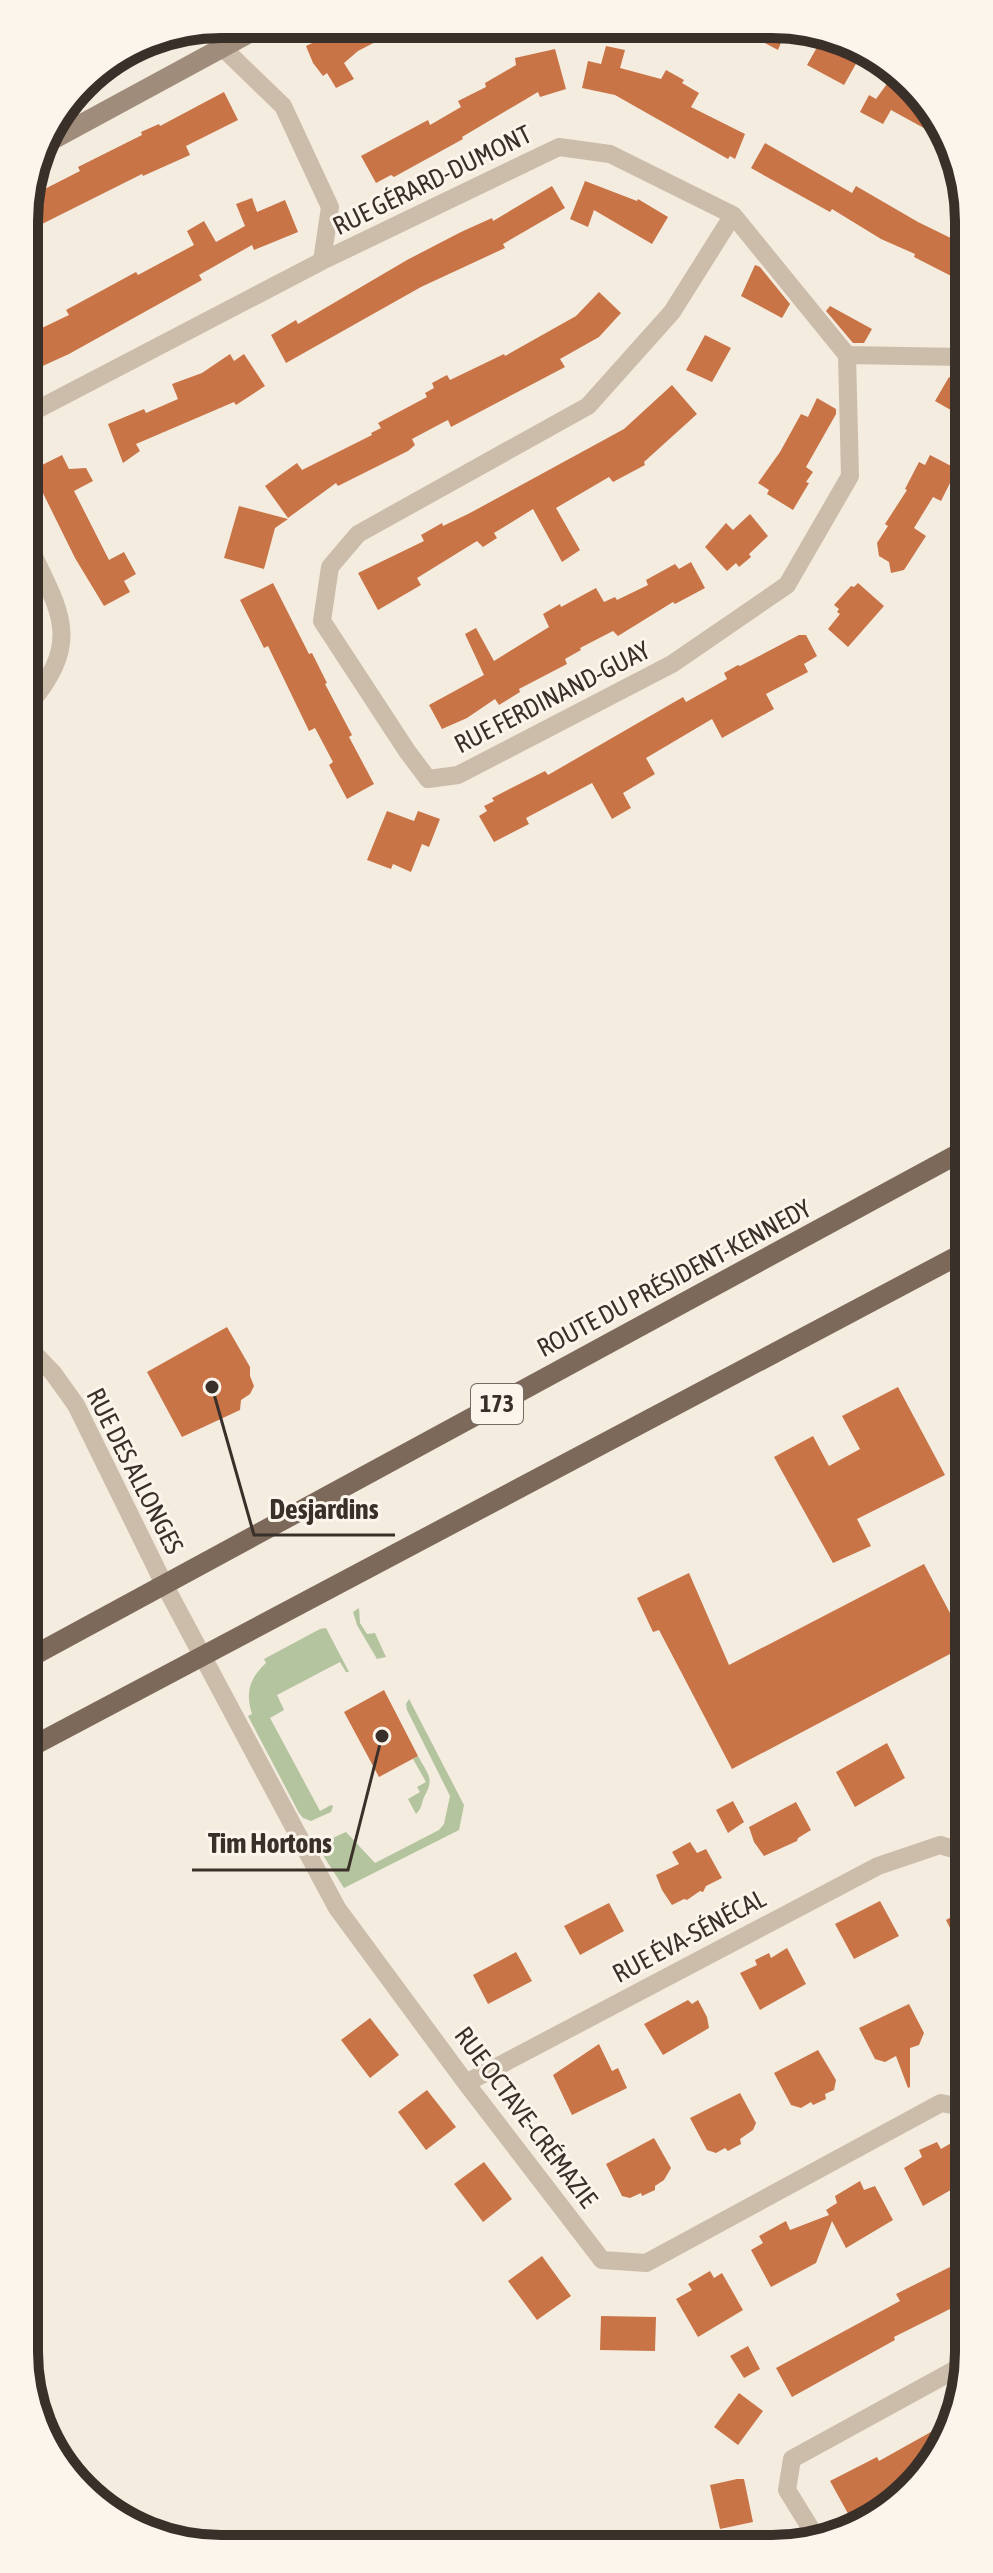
<svg xmlns="http://www.w3.org/2000/svg" width="993" height="2573" viewBox="0 0 993 2573" font-family="'Asap Condensed',sans-serif">
	<style>
		.green { fill: #b3c49e }
		.building { fill: #c97447 }
		.lines { fill: none; stroke-linecap: round; stroke-linejoin: round }
		.street { stroke: #ccbdaa; stroke-width: 18 }
		.secondary { stroke: #a08c7b; stroke-width: 20 }
		.primary { stroke: #7c695a; stroke-width: 20 }
		.labels { text-anchor: middle; stroke-width: 6; stroke-linejoin: round; paint-order: stroke }
		.shield { fill: #fbf5eb; stroke: #746b64; stroke-width: 2 }
		.shield-label { font-size: 24px; font-weight: bold; fill: #3a302a }
		.street-label { font-size: 26px; fill: #3a302a; stroke: #fbf5eb }
		.rim { fill: none; stroke: #3a302a; stroke-width: 10 }
		.leader { fill: none; stroke: #3a302a; stroke-width: 3 }
		.callout-dot { fill: #3a302a; stroke: #fbf5eb; stroke-width: 3 }
		.callout-label { font-size: 28px; text-anchor: middle; font-weight: bold; fill: #3a302a; stroke: #fbf5eb; stroke-width: 6; stroke-linejoin: round; paint-order: stroke }
	</style>
	<rect width="100%" height="100%" fill="#f4ecdf"/>
	<path class="green" d="M359,1608L360,1623L367,1634L375,1633L386,1657L377,1659L357,1625L353,1612Z
		M326,1628L349,1672H346L340,1662L277,1695L284,1710L270,1718L320,1811L331,1805L333,1806L331,1812L311,1821L303,1818L299,1813L248,1716L252,1714C245,1692 250,1678 266,1663L264,1659L320,1629Z
		M409,1699L464,1805L459,1830L344,1888L321,1852L326,1841L346,1832L375,1863L439,1830L444,1824L450,1796L407,1710L406,1704Z
		M418,1756C428,1775 435,1778 424,1797C421,1805 422,1808 416,1814L408,1799L420,1792L417,1787L426,1782L413,1759Z"/>
	<path class="building" d="M350,25H408L358,51L344,63L354,79L336,88L327,73L323,76L313,63L306,46Z
		M735,27H771L787,28L778,50Z
		M824,35L861,55L844,85L807,65Z
		M606,46L625,50L620,68L661,79L666,70L684,80L682,83L699,93L691,107L745,134L735,159L730,156L728,159L615,95L582,88L588,61L601,64Z
		M555,49L566,89L540,97L538,92L462,137L463,139L394,177L391,175L376,183L361,156L428,120L430,125L461,107L458,101L486,87L485,83L516,65L515,58Z
		M892,77L911,87L942,138L891,110L883,124L860,112L869,95L876,99Z
		M224,92L238,120L186,146L190,155L143,176L142,174L36,227L25,206L27,198L80,171L78,167L142,135L141,132L159,124L160,126Z
		M765,143L852,193L856,186L918,222L963,244V282L914,257L915,254L881,239L832,209L830,212L751,168Z
		M585,181L637,201L638,199L668,217L652,244L594,210L588,227L570,219Z
		M552,186L565,208L503,244L505,248L421,287L286,363L271,335L296,320L298,324L407,260L461,232L492,218L493,221Z
		M252,198L257,212L285,200L298,232L254,250L252,245L199,275L202,280L69,354L25,374V336L69,315L66,310L136,272L138,275L194,245L187,231L204,221L216,242L245,226L236,204Z
		M755,265L760,267L790,304L782,318L741,296Z
		M599,292L621,313L599,337L560,359L565,367L451,427L448,420L442,423L412,439L415,445L408,451L338,486L336,483L288,518L265,486L297,463L302,470L372,435L371,433L381,428L378,423L427,397L425,393L434,388L432,383L447,375L450,380L504,354L505,356L576,316Z
		M830,306L872,329L864,343H853L826,311Z
		M705,335L731,348L712,382L686,370Z
		M230,354L234,361L244,354L265,386L236,405L234,402L136,444L140,451L123,463L108,424L144,409L146,413L178,399L172,384L202,373Z
		M949,377L963,385V417L935,401Z
		M672,385L697,414L644,462L645,465L613,482L609,477L556,508L580,550L562,562L533,509L494,533L497,538L483,547L477,541L417,578L421,585L378,610L358,573L424,541L421,535L442,523L443,526L470,513L624,429Z
		M817,398L836,409V414L806,467L813,472L806,482L809,483L793,510L767,494L769,490L758,483L780,452L801,414L808,417Z
		M62,455L69,469L86,468L93,481L74,491L109,560L124,552L136,574L124,581L130,592L104,606L75,558L35,477L34,469Z
		M930,455L957,469L941,501L933,497L914,528L926,536L904,570L891,573L889,562L879,556L877,543L888,526L885,524L907,490L905,489L919,462L925,465Z
		M239,506L288,519L275,528L264,569L224,558Z
		M750,514L768,536L749,554L751,557L739,567L736,563L727,571L705,547L726,523L733,530Z
		M691,562L705,588L675,604L673,602L618,636L613,631L580,648L581,650L565,659L567,664L519,689L520,692L499,705L495,699L467,718L442,729L429,705L484,675L465,634L476,628L494,661L549,627L543,614L560,604L561,607L596,588L604,602L615,597L617,600L648,585L646,580L675,564L679,569Z
		M273,583L309,654L312,653L327,683L325,684L352,735L349,737L374,784L347,799L329,765L333,762L315,728L309,731L268,646L264,648L240,600Z
		M858,583L884,606L848,647L828,629L840,614L837,612L839,609L834,605L851,586L854,587Z
		M799,635H806L817,656L804,664L808,672L766,694L774,709L722,738L712,719L646,758L655,774L623,793L631,808L612,819L592,783L526,818L529,824L494,842L479,816L487,811L484,806L494,801L492,798L545,771L548,775L683,697L686,702L727,679L724,673L738,665L740,666Z
		M387,811L414,821L418,811L440,819L429,847L422,844L411,872L393,864L391,869L367,860Z
		M227,1327L250,1367V1376L254,1386L250,1394L241,1400L240,1410L182,1437L147,1372Z
		M898,1387L945,1475L857,1519L871,1546L833,1563L774,1457L813,1436L829,1466L860,1449L842,1416Z
		M924,1564L967,1645L732,1769L659,1630L653,1632L637,1598L689,1573L729,1665Z
		M384,1690L418,1756L379,1777L344,1712Z
		M887,1743L905,1778L855,1807L836,1772Z
		M733,1801L744,1822L728,1833L716,1810Z
		M796,1802L811,1830L798,1838L797,1841L764,1856L754,1842L749,1827Z
		M690,1842L697,1853L706,1849L722,1878L706,1886L703,1892L700,1891L687,1900L684,1899L672,1905L662,1890L656,1875L679,1864L672,1852Z
		M880,1901L899,1936L854,1959L835,1924Z
		M609,1903L624,1931L580,1955L564,1926Z
		M967,1908V1962L946,1920Z
		M787,1948L806,1984L760,2010L740,1973L757,1965L755,1960L769,1953L771,1958Z
		M516,1952L532,1981L488,2004L473,1975Z
		M688,2000L692,2004L698,2000L707,2017L709,2028L663,2055L644,2024Z
		M909,2004L924,2033L919,2045L910,2048V2087L908,2088L896,2056L885,2062L875,2059L859,2028Z
		M370,2018L399,2055L370,2078L341,2040Z
		M599,2044L612,2071L618,2068L627,2088L572,2115L553,2075Z
		M818,2050L836,2080L834,2090L825,2094L826,2099L813,2105L811,2102L801,2108L791,2105L774,2073Z
		M427,2090L456,2127L426,2150L398,2112Z
		M740,2093L756,2123L753,2130L740,2139L741,2144L728,2151L725,2148L716,2153L707,2150L690,2118Z
		M654,2138L671,2168L664,2180L655,2186V2190L642,2196L641,2193L630,2198L622,2196L606,2164Z
		M937,2142L941,2149L953,2142L968,2172V2180L923,2206L904,2168L922,2157L919,2150Z
		M484,2162L512,2199L483,2222L454,2184Z
		M860,2181L864,2190L875,2186L893,2220L846,2248L832,2221L816,2263L771,2287L751,2250L763,2243L759,2236L786,2221L790,2230L829,2215L826,2210L837,2203L835,2196Z
		M542,2256L571,2296L537,2320L508,2281Z
		M968,2258V2300L894,2337L895,2340L792,2397L776,2368L900,2301L896,2294Z
		M710,2271L714,2278L722,2273L743,2310L698,2337L676,2299L692,2290L688,2284Z
		M601,2316L656,2317L655,2351L600,2350Z
		M748,2346L760,2369L744,2378L730,2356Z
		M739,2393L763,2411L738,2445L714,2427Z
		M956,2418L954,2427L928,2469L894,2488L895,2490L873,2502L875,2505L851,2519L830,2481L877,2457L879,2461Z
		M737,2479H744L753,2522L720,2529L710,2485Z"/>
	<g class="lines">
		<path class="street" d="M223,48L283,106L330,207L322,261
			M733,215L672,312L588,406L358,534L330,567L322,621L407,751L428,779L458,775L672,664L787,585L850,476L847,355
			M25,416L322,261L559,147L610,154L733,215L847,355L963,357
			M25,538C59,611 86,639 26,708
			M28,1347L53,1373L76,1405L164,1584L337,1908L466,2083L602,2260L646,2263L941,2103L968,2108
			M466,2083L878,1866L940,1845L967,1853
			M819,2542L787,2490L792,2459L969,2362"/>
		<path class="secondary" d="M41,146L266,24"/>
		<path class="primary" d="M29,1658L965,1150
			M29,1748L965,1252"/>
	</g>
	<g class="labels">
		<rect class="shield" x="471" y="1384" width="52" height="40" rx="6"/>
		<g class="shield-label">
			<text x="497" y="1412">173</text>
		</g>
		<g class="street-label">
			<text transform="translate(432 180) rotate(-26)" y="9">RUE GÉRARD-DUMONT</text>
			<text transform="translate(552 697) rotate(-27)" y="9">RUE FERDINAND-GUAY</text>
			<text transform="translate(674 1278) rotate(-28)" y="9">ROUTE DU PRÉSIDENT-KENNEDY</text>
			<text transform="translate(135 1471) rotate(63)" y="9">RUE DES ALLONGES</text>
			<text transform="translate(689 1936) rotate(-28)" y="9">RUE ÉVA-SÉNÉCAL</text>
			<text transform="translate(526 2117) rotate(53)" y="9">RUE OCTAVE-CRÉMAZIE</text>
		</g>
	</g>
	<path d="M0 0H993V2573H0ZM221 38H772A183 183 0 0 1 955 221V2352A183 183 0 0 1 772 2535H221A183 183 0 0 1 38 2352V221A183 183 0 0 1 221 38Z" fill="#fbf5eb" fill-rule="evenodd"/>
	<path class="rim" d="M221 38H772A183 183 0 0 1 955 221V2352A183 183 0 0 1 772 2535H221A183 183 0 0 1 38 2352V221A183 183 0 0 1 221 38Z"/>
	<path class="leader" d="M212 1387L254 1535H395M382 1736L348 1870H192"/>
	<g class="callout-dot">
		<circle cx="212" cy="1387" r="8"/>
		<circle cx="382" cy="1736" r="8"/>
	</g>
	<g class="callout-label">
		<text x="324" y="1519">Desjardins</text>
		<text x="270" y="1853">Tim Hortons</text>
	</g>
</svg>
